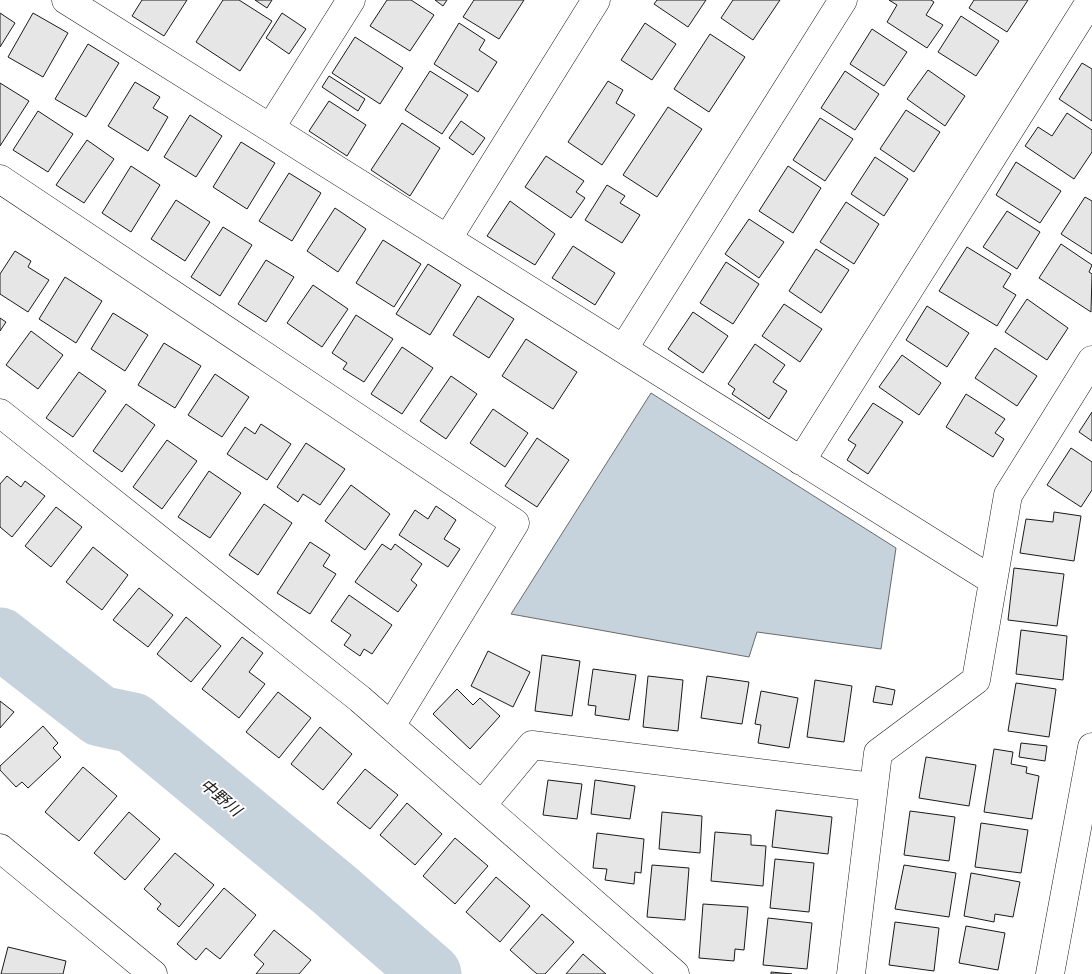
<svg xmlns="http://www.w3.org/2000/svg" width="1092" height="974" viewBox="0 0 1092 974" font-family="Literata,'Noto Sans JP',serif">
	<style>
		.water { fill: #c6d2dc; stroke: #6a6a6a }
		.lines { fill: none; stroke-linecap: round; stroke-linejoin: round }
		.river { stroke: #c6d2dc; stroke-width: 61 }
		.building { fill: #e6e6e6; stroke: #1a1a1a }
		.minor-casing { stroke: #1a1a1a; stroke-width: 29 }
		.minor { stroke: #fff; stroke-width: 28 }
		.labels { text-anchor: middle; stroke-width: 4; stroke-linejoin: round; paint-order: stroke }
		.water-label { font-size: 16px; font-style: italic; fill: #1a1a1a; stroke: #fff }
	</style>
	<rect width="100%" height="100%" fill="#fff"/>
	<path class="water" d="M651,393L896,548L881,649L757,632L749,657L511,614Z"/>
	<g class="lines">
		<path class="river" d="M0,638L100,716L133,723L336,891L431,974"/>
	</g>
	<path class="building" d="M142,0H187L164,36L132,16Z
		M223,0H239L272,21L240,71L196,42Z
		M255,0H272L267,8Z
		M387,0H411L434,15L410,51L370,26Z
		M435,0H447L443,6Z
		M474,0H524L499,39L463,17Z
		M657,0H706L688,27L654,4Z
		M733,0H780L753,40L721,18Z
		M889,0H931L934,2L926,15L943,25L927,48L887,22L897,5Z
		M974,0H1028L1007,32L969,8Z
		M0,13L15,23L0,47Z
		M33,13L68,33L43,77L8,57Z
		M282,13L306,29L289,54L266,38Z
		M961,16L999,41L976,76L938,52Z
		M459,23L485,40L479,50L497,62L478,92L434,64Z
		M645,23L676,44L652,80L621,60Z
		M872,29L907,52L884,86L850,64Z
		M710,34L745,57L709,112L674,89Z
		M355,37L403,68L380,104L332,73Z
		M88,44L119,63L86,117L55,99Z
		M1082,63L1092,69V121L1059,99Z
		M928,70L965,96L945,126L907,99Z
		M430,71L468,95L442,134L405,110Z
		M845,71L879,94L855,130L821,108Z
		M329,76L365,99L358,111L322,87Z
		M608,81L623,90L616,103L635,115L602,165L568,142Z
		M135,82L160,97L153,108L168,117L148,151L108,126Z
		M0,83L29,101L0,146Z
		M329,101L366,125L347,156L309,131Z
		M668,107L702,129L657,197L623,175Z
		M906,110L940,132L914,172L880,149Z
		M38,111L73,134L48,172L13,150Z
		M1067,113L1092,130V152L1074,179L1025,146L1038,127L1052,136Z
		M190,115L222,136L196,177L164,157Z
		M820,118L853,139L825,181L793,160Z
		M461,121L485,138L473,155L449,138Z
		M402,123L440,148L410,196L371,170Z
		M87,140L114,159L84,203L56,185Z
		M241,142L275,163L247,209L213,187Z
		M546,156L584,181L576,192L585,198L571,218L525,187Z
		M875,157L908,179L884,216L851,194Z
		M1016,162L1061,191L1040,223L996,195Z
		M131,166L160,185L131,232L102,213Z
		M788,166L821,188L793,233L759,211Z
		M289,173L321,193L292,241L259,221Z
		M607,185L625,196L620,203L640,215L622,243L585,220Z
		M1085,197L1092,201V254L1061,234Z
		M176,200L210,222L185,261L151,239Z
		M510,201L555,234L535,265L487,236Z
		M846,202L879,224L854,264L820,242Z
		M335,208L366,229L338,272L307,251Z
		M1007,211L1040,232L1017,269L983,247Z
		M749,219L784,242L759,278L725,254Z
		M223,227L252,245L220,296L191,277Z
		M383,240L421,264L394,307L356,283Z
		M1061,244L1092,265L1089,272L1092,274L1091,312L1039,278Z
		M573,246L615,273L595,305L552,278Z
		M967,247L1011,274L1003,287L1016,295L997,326L939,291Z
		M816,249L849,270L821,313L789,291Z
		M15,251L31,261L28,267L49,280L28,312L0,294V274Z
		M266,260L294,277L266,322L238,304Z
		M726,262L759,284L733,324L700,303Z
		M428,264L461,285L430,335L396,314Z
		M65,277L102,301L76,343L39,319Z
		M313,285L348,309L322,347L287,323Z
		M478,296L514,319L489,358L453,335Z
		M1027,299L1068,328L1047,360L1005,332Z
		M784,304L822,329L800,362L762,336Z
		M927,306L969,333L947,367L906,340Z
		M693,312L728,336L703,373L668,349Z
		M113,313L148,335L125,371L91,349Z
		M356,315L393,339L364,382L343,369L347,363L332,353Z
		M0,318L6,322L0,331Z
		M31,331L63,355L38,389L6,365Z
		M526,339L577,372L553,409L502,376Z
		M164,343L201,366L175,408L138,385Z
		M755,344L785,365L773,382L787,391L769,419L732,394L735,389L728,384Z
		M402,347L433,368L402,414L371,394Z
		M995,348L1037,376L1017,406L975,378Z
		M902,355L941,383L919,415L879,387Z
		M79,372L106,391L73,437L46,418Z
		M215,374L249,397L222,437L188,415Z
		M451,376L477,394L446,439L420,421Z
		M966,394L1005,419L995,433L1004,439L993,457L946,427Z
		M873,403L903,422L868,474L847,460L856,445L848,440Z
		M126,404L155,425L122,472L93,451Z
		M493,409L528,433L505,467L470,443Z
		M1092,412V441L1079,432Z
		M261,424L291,444L267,480L227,454L245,427L255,434Z
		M537,438L569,460L537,507L505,486Z
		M167,440L197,461L162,509L133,487Z
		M306,443L345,469L320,505L303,494L298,502L277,487Z
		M1071,448L1092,462V490L1081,507L1047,485Z
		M209,471L241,493L210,538L178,517Z
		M7,476L21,487L25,481L45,496L12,537L0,527V484Z
		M351,485L390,514L365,550L325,521Z
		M264,504L292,523L258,575L229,555Z
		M436,506L456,520L444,539L460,549L448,567L399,535L415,510L428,519Z
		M56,507L82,527L51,567L25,546Z
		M1054,512L1081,516L1074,561L1020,553L1026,519L1053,522Z
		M310,542L330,555L323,566L336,574L310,614L277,593Z
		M382,544L391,550L395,544L422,564L411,580L417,585L398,612L355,582Z
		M93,547L128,575L102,610L66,582Z
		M1014,568L1064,574L1057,626L1008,620Z
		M139,588L173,615L148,647L113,620Z
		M349,595L392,625L372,654L364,649L360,656L344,645L351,635L331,621Z
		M186,617L221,646L191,682L157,654Z
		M1021,630L1067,636L1063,680L1016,674Z
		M242,637L263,653L249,672L265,684L239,718L202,689Z
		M488,651L530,672L513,707L471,686Z
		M542,655L580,661L572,716L535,711Z
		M593,669L636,675L629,720L595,715L596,706L588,705Z
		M648,676L683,680L678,731L643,727Z
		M707,676L749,682L742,724L701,718Z
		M815,680L852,686L844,742L807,737Z
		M1016,683L1056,689L1049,737L1008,731Z
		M876,686L895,690L892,705L873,702Z
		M457,689L473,705L480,698L500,716L470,749L433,714Z
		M761,691L798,698L789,748L758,743L761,725L755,724Z
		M278,692L311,718L279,758L246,732Z
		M0,701L14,712L0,728Z
		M43,726L58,743L53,748L61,757L28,788L22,782L16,787L0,770V766Z
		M320,727L352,754L323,790L291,764Z
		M1021,743L1047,746L1045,761L1019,757Z
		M994,749L1013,752L1011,764L1027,767L1026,773L1039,776L1032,819L984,812Z
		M926,757L976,765L969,806L919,798Z
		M83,767L117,796L79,841L45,812Z
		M365,769L398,795L370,829L337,803Z
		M548,780L582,784L577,819L543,815Z
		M595,780L635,786L630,819L591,814Z
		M407,803L442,834L415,865L380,835Z
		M776,810L832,817L828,854L772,847Z
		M910,811L955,817L949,861L904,855Z
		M129,812L160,839L125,880L94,853Z
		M662,812L702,816L700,853L659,849Z
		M981,823L1028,830L1021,873L975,867Z
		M715,832L751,835V845L766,846L763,886L711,881Z
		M597,833L644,839L641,873L635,872L634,884L605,880L607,869L593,868Z
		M455,838L488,866L455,904L423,876Z
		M175,853L214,885L179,927L157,909L161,904L144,889Z
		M775,859L814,863L809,912L770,908Z
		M652,865L689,868L685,920L647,917Z
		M904,865L956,873L949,917L895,909Z
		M971,873L1020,882L1013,917L995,914L994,922L964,916Z
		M496,877L530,906L500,942L466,912Z
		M224,888L256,915L220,959L206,948L196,960L177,944Z
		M703,904L748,907L744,950L735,949L734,961L699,958Z
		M542,914L574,942L545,974H537L510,950Z
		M768,918L812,923L807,969L763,965Z
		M895,922L939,928L934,971L889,965Z
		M966,926L1005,933L998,970L959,963Z
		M274,930L311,960L299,974H256L264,964L254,955Z
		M8,947L66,961L63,974H1Z
		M583,954L606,974H566Z
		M771,972L792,974H771Z"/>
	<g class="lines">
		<defs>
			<path id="minor" d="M66,0L992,580
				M271,127L351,0
				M0,179L515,523L391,726
				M448,238L596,0
				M624,348L843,0
				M0,413L360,699L675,974
				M801,461L1091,0
				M482,805L532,745L873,787
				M0,848L153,974
				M851,974L878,753L976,680L1008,495L1092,360
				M1050,974L1092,747"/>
		</defs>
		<use href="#minor" class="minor-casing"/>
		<use href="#minor" class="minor"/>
	</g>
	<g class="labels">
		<g class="water-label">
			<text transform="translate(221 797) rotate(40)" y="6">中野川</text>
		</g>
	</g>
</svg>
